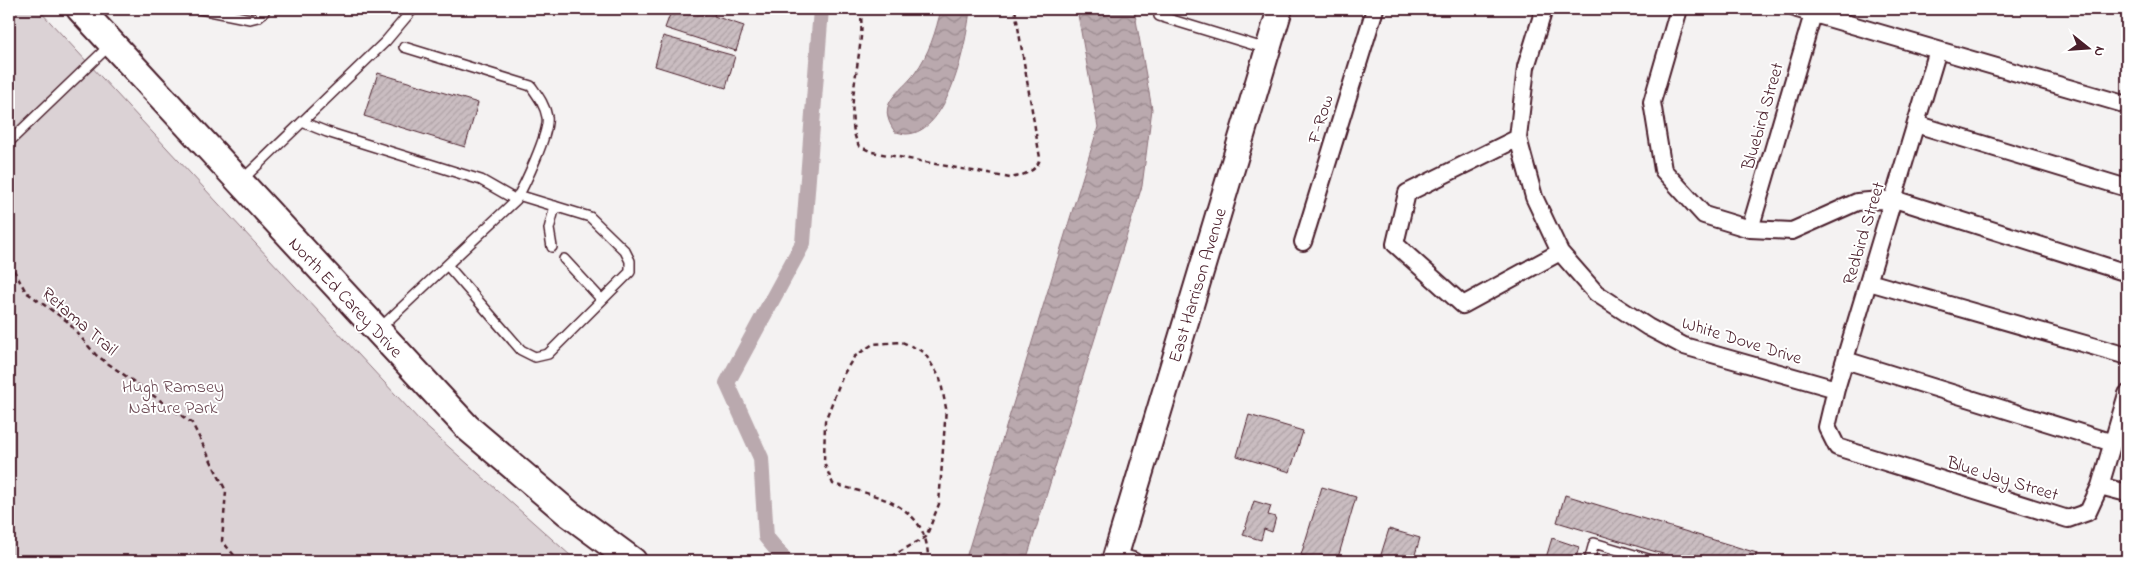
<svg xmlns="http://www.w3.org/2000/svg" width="2136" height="570" viewBox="0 0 2136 570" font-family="'Indie Flower',sans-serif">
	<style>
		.green { fill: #dbd2d5; stroke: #927880 }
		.water { fill: url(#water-waves); stroke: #8d727a }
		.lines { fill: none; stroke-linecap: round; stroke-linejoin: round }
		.canal { stroke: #baa9ae; stroke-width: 16 }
		.building { fill: url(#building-hatch); stroke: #4a1f2b }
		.lane-casing { stroke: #4a1f2b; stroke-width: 12 }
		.street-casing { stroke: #4a1f2b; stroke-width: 20 }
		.secondary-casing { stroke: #4a1f2b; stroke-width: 28 }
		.primary-casing { stroke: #4a1f2b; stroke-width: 30 }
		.path { stroke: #4a1f2b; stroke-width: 2.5; stroke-dasharray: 5 4; stroke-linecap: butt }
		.lane { stroke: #fff; stroke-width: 9 }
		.street { stroke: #fff; stroke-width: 16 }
		.secondary { stroke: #fff; stroke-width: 24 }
		.primary { stroke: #fff; stroke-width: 26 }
		.labels { text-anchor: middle; stroke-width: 4; stroke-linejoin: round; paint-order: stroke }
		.street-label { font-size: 18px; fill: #4a1f2b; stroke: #fff }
		.park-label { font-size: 18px; fill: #6e4c56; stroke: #fff }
	</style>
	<defs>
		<pattern id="water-waves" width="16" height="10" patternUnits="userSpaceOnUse" patternTransform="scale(1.25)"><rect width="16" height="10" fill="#baa9ae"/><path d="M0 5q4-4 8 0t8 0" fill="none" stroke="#99898e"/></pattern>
		<pattern id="building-hatch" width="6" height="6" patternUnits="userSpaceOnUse" patternTransform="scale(1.25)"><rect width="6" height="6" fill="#cabdc1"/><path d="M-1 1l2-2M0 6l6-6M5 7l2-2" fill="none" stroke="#afa2a6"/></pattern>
	</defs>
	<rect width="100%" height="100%" fill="#f4f2f2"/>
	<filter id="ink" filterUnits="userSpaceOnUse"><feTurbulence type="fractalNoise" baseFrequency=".02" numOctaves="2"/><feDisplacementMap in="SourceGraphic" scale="10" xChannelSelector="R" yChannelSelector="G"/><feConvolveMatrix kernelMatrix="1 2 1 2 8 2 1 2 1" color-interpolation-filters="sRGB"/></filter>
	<g filter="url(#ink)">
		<path class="green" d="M9,9H38L422,423L571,556L580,561H9Z"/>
		<path class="water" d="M941,9H970C967,40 949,134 906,134C903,134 898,132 895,132C874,102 901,93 915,73C929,54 936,31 941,9Z
			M1077,9H1134L1152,109L1142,186L1026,561H965L1098,127Z"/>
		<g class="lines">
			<path class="canal" d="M786,561L766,537L761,458L727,383L803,243L821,9"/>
		</g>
		<path class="building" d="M672,9H687L703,14L705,9H713L716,10L714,16L744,26L736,51L665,28Z
			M663,36L735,56L726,88L655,66Z
			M378,73L478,103L465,147L364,116Z
			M1249,415L1303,431L1290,472L1237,456Z
			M1322,487L1356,497L1337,561H1322L1301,555Z
			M1565,495L1757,553L1754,561H1686L1557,522Z
			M1254,501L1271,506L1268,515L1276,517L1272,532L1264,529L1261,540L1243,535Z
			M1389,529L1420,538L1413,561H1379Z
			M1552,538L1579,547L1575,561H1545Z"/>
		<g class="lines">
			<defs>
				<path id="lane" d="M200,9L250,19L258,17L264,12V9
					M1159,16L1267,49
					M302,122L327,132L481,180L516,200
					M9,142L110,45
					M242,180L386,41L413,9
					M552,247L549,229L555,206
					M564,259L602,300
					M447,265L521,350L535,357L548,354L630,272V261L625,251L590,217L518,195
					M379,329L516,200C524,186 550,132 547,117C545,105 538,96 531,86L404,47
					M1589,561L1594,543L1655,561"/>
				<path id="street" d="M1544,9L1526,67L1518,138L1534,197L1560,252L1596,293L1648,327L1684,346L1836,389
					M1679,9L1652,102L1663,170L1704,215L1750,229L1792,231L1857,202L1894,199L2127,273
					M1797,9L2127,105
					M1938,50L1836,389L1827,427L1837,447L2068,519L2088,512L2100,486L2127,394
					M1916,124L2127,188
					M1518,138L1407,193L1395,244L1463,305L1560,252
					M1750,229L1813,14
					M1303,242L1375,9
					M1869,282L2127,356
					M1845,360L2113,443
					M2100,486L2127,493
					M1116,556L1133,561"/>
				<path id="secondary" d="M1114,561L1280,9"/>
				<path id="primary" d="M80,9L468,428L568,513L633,561"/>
			</defs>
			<use href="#lane" class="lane-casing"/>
			<use href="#street" class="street-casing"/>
			<use href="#secondary" class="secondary-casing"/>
			<use href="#primary" class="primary-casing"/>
			<path class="path" d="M861,9C861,18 862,27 861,36C859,66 844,119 859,146L872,152L1010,178C1022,176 1038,171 1040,158L1015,9
				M9,262L26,292L67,321L96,355L192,423L226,491L222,541L239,561
				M883,561L926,537L939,504L946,408L940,378L924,352L902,342L873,344L854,357L843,375L825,421L824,463L833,484C877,496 929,504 928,561"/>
			<use href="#lane" class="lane"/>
			<use href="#street" class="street"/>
			<use href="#secondary" class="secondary"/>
			<use href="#primary" class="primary"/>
		</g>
	</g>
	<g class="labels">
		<g class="street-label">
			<text transform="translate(1762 116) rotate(-74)" y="6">Bluebird Street</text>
			<text transform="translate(1320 119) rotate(-73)" y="6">F-Row</text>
			<text transform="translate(1863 233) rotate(-73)" y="6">Redbird Street</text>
			<text transform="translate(1197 285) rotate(-73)" y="6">East Harrison Avenue</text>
			<text transform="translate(346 297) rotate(47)" y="6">North Ed Carey Drive</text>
			<text transform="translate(80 321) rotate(41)" y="6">Retama Trail</text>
			<text transform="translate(1742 340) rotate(17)" y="6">White Dove Drive</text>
			<text transform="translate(2003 478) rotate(17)" y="6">Blue Jay Street</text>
		</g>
		<g class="park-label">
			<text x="173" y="392">Hugh Ramsey<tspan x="173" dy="21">Nature Park</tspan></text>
		</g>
	</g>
	<rect width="2136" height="570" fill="none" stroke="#fff" stroke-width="30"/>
	<rect x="15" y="15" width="2106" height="540" fill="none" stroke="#4a1f2b" stroke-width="2" filter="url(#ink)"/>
	<g transform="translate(2088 48) rotate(107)" stroke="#ffffff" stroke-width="4" paint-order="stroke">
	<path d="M0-4L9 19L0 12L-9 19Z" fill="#4a1f2b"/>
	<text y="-8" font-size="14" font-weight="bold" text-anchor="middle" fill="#4a1f2b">N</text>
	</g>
</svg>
